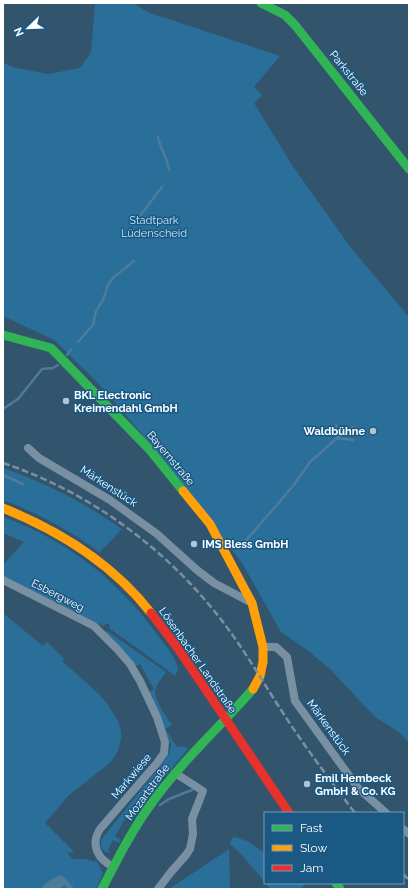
<svg xmlns="http://www.w3.org/2000/svg" width="412" height="892" viewBox="0 0 412 892" font-family="Raleway,sans-serif">
	<style>
		.green { fill: #2a6f9a }
		.water { fill: #4d7b99 }
		.lines { fill: none; stroke-linecap: round; stroke-linejoin: round }
		.stream { stroke: #4d7b99; stroke-width: 2.5 }
		.street { stroke: #7890a2; stroke-width: 8 }
		.fast { stroke: #30b455; stroke-width: 9 }
		.slow { stroke: #ff9f0a; stroke-width: 9 }
		.jam { stroke: #e5322d; stroke-width: 9 }
		.rail { stroke: #7a90a2; stroke-width: 2.5; stroke-dasharray: 7 3; stroke-linecap: butt }
		.poi-dot { fill: #b7c3cc; stroke: #1a5984; stroke-width: 1.5 }
		.labels { text-anchor: middle; stroke-width: 3; stroke-linejoin: round; paint-order: stroke }
		.street-label { font-size: 11px; fill: #fff; stroke: #1a5984 }
		.park-label { font-size: 11px; fill: #c5e5f8; stroke: #1a5984 }
		.poi-label { font-size: 11px; font-weight: bold; fill: #fff; stroke: #1a5984; text-anchor: start }
	</style>
	<rect width="100%" height="100%" fill="#32546c"/>
	<path class="green" d="M95,3H132L150,13L280,56L254,87L262,95L254,103L292,165L351,248L409,317V743L399,732L375,717L329,668L307,650L281,632L242,563L152,446L98,383L54,340L3,316V62L12,67L48,74L80,68L91,53Z
		M3,468C46,483 85,503 122,529L99,553C94,547 85,542 79,538C55,523 30,510 3,500Z
		M3,517C66,539 121,583 159,637C166,646 177,659 178,671L175,674L177,677L109,628L110,625L107,623L103,626L3,576V565L24,542L3,533Z
		M3,613L43,646L47,642L64,659L62,661L100,695L108,705L118,721L121,731V739L118,751L110,763L69,795L45,823L74,852L67,853L73,859C80,859 89,858 94,862L96,860L103,873L96,889H3Z
		M107,631L166,672C163,677 158,682 156,688C152,698 166,716 172,725L165,729L177,747L183,746L188,749L152,792L133,819L127,816L115,836L121,840L119,843L113,840L108,850L111,852C103,854 100,848 101,840L165,760L170,751L171,745L149,692L154,689L140,664L135,666L113,639L105,633Z
		M235,837L247,841L265,853V882L240,853L230,844L232,838Z
		M229,849L230,889H169Z
		M266,883H308L300,889H270Z"/>
	<path class="water" d="M61,875L65,878L71,885L74,884L71,889H66L67,888L65,885L58,889H40L50,880Z"/>
	<g class="lines">
		<path class="stream" d="M158,137C160,148 168,159 169,170
			M133,225L162,187
			M78,342L93,325L96,311L103,300L108,285L114,277L134,261
			M67,355L71,349
			M3,409L18,399L42,369L53,368L58,365
			M336,424L337,438L353,440
			M3,475L23,484
			M244,543L293,486L310,462L337,438L353,427
			M160,805L169,799L192,790"/>
		<path class="street" d="M28,448L39,458L110,500L157,534L197,570L214,583L252,603
			M3,580L94,626L117,649L130,664L140,681L157,717L165,742L164,753L157,763L100,829C90,845 98,860 114,867
			M263,647H276L287,657L295,701L358,788L386,813
			M403,829L409,834
			M158,889L171,872L186,855L190,849L193,834L192,819L203,791L175,773"/>
		<path class="fast" d="M261,3L285,15L295,25L409,169
			M3,335L51,348L149,449L183,491
			M336,883L340,889
			M102,889C117,860 132,830 151,804C181,762 219,728 253,689"/>
		<path class="slow" d="M183,491L210,524L252,603L263,647V662L260,676L253,689
			M3,508C60,531 113,564 151,613"/>
		<path class="jam" d="M151,613L177,647L289,813"/>
		<path class="rail" d="M3,463C90,492 167,549 223,622C245,651 263,682 283,713C305,747 330,780 355,813
			M403,874L409,880"/>
	</g>
	<g class="poi-dot">
		<circle cx="66" cy="401" r="4"/>
		<circle cx="373" cy="431" r="4"/>
		<circle cx="194" cy="544" r="4"/>
		<circle cx="307" cy="784" r="4"/>
	</g>
	<g class="labels">
		<g class="street-label">
			<text transform="translate(349 73) rotate(51)" y="4">Parkstraße</text>
			<text transform="translate(171 458) rotate(50)" y="4">Bayernstraße</text>
			<text transform="translate(109 486) rotate(33)" y="4">Märkenstück</text>
			<text transform="translate(58 595) rotate(27)" y="4">Esbergweg</text>
			<text transform="translate(198 660) rotate(55)" y="4">Lösenbacher Landstraße</text>
			<text transform="translate(329 727) rotate(54)" y="4">Märkenstück</text>
			<text transform="translate(131 776) rotate(-50)" y="4">Markwiese</text>
			<text transform="translate(147 792) rotate(-54)" y="4">Mozartstraße</text>
		</g>
		<g class="park-label">
			<text x="154" y="224">Stadtpark<tspan x="154" dy="13">Lüdenscheid</tspan></text>
		</g>
		<g class="poi-label">
			<text x="74" y="399">BKL Electronic<tspan x="74" dy="13">Kreimendahl GmbH</tspan></text>
			<text x="365" y="435" text-anchor="end">Waldbühne</text>
			<text x="202" y="548">IMS Bless GmbH</text>
			<text x="315" y="782">Emil Hembeck<tspan x="315" dy="13">GmbH &amp; Co. KG</tspan></text>
		</g>
	</g>
	<rect width="412" height="892" fill="none" stroke="#ffffff" stroke-width="8"/>
	<rect x="264" y="812" width="140" height="72" fill="#1a5984" stroke="#769bb5"/>
	<rect x="272" y="825" width="20" height="6" fill="#30b455" stroke="#769bb5"/>
	<text x="300" y="832" font-size="12" fill="#ffffff">Fast</text>
	<rect x="272" y="845" width="20" height="6" fill="#ff9f0a" stroke="#769bb5"/>
	<text x="300" y="852" font-size="12" fill="#ffffff">Slow</text>
	<rect x="272" y="865" width="20" height="6" fill="#e5322d" stroke="#769bb5"/>
	<text x="300" y="872" font-size="12" fill="#ffffff">Jam</text>
	<g transform="translate(28 28) rotate(247)" stroke="#1a5984" stroke-width="3" paint-order="stroke">
	<path d="M0-3L7 15L0 10L-7 15Z" fill="#ffffff"/>
	<text y="-6" font-size="11" font-weight="bold" text-anchor="middle" fill="#ffffff">N</text>
	</g>
</svg>
